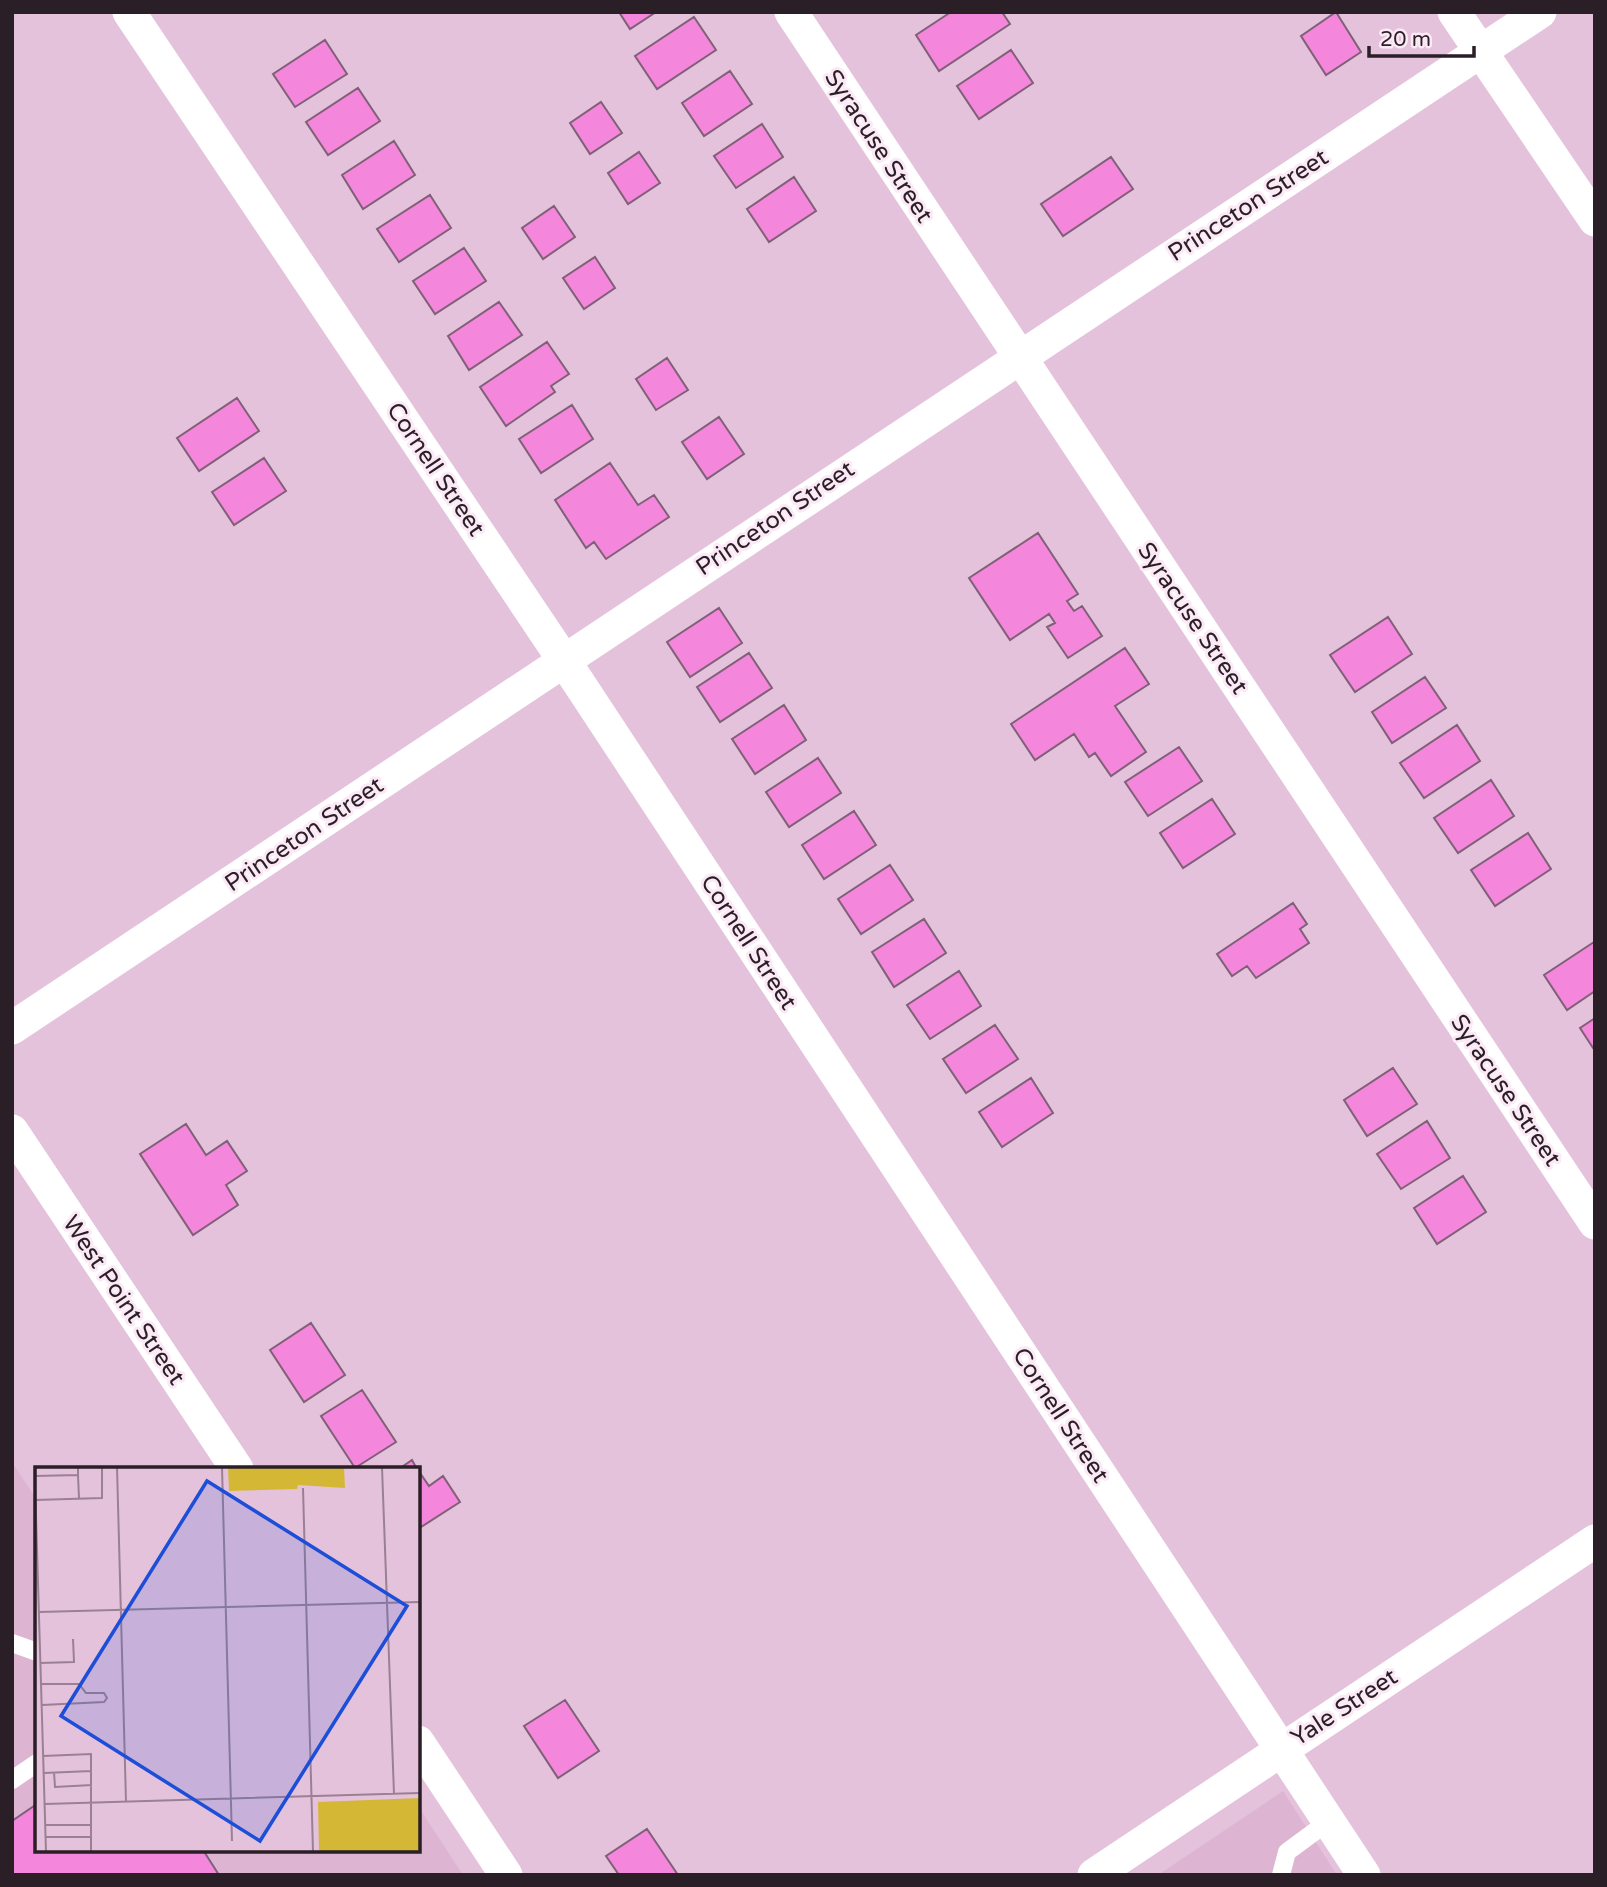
<svg xmlns="http://www.w3.org/2000/svg" width="1607" height="1887" viewBox="0 0 1607 1887" font-family="'Varela Round',sans-serif">
	<style>
		.built { fill: #ddb5d2 }
		.building { fill: #f487db; stroke: #7f6077; stroke-width: 2 }
		.lines { fill: none; stroke-linecap: round; stroke-linejoin: round }
		.lane { stroke: #fff; stroke-width: 18 }
		.street { stroke: #fff; stroke-width: 33 }
		.labels { text-anchor: middle; stroke-width: 6; stroke-linejoin: round; paint-order: stroke }
		.street-label { font-size: 24px; fill: #2a1e27; stroke: #fbe9f5 }
		.inset-road { fill: none; stroke: #9a8093; stroke-width: 2 }
		.view { fill: #1d4ed8; fill-opacity: 0.15; stroke: #1d4ed8; stroke-width: 3.5 }
		.inset-edge { fill: none; stroke: #2a1e27; stroke-width: 3.5 }
	</style>
	<rect width="100%" height="100%" fill="#e5c2db"/>
	<path class="built" d="M12,1462L37,1500V1850H418V1806L463,1875H12Z
		M1283,1791L1337,1875H1158Z"/>
	<path class="building" d="M619,12H656L630,29Z
		M951,12H1002L1010,24L939,71L916,35Z
		M1336,12L1361,52L1326,75L1301,36Z
		M694,17L716,50L657,89L635,56Z
		M325,40L347,74L295,107L273,74Z
		M1011,50L1033,83L979,119L957,86Z
		M730,71L752,104L704,136L682,103Z
		M358,88L380,121L328,155L306,122Z
		M601,102L622,133L590,154L570,123Z
		M762,124L783,157L736,188L714,156Z
		M394,141L415,175L363,209L342,175Z
		M639,152L660,183L628,204L608,173Z
		M1111,157L1133,189L1063,236L1041,204Z
		M794,177L816,211L769,242L747,209Z
		M430,195L451,228L399,262L377,229Z
		M554,206L575,237L543,259L522,228Z
		M464,248L486,281L435,314L413,281Z
		M595,257L615,288L584,309L563,278Z
		M499,302L522,335L469,370L448,336Z
		M547,342L569,374L551,386L555,392L506,426L480,387Z
		M667,358L688,390L656,410L636,379Z
		M237,398L259,431L199,471L177,438Z
		M572,405L593,439L541,473L519,439Z
		M719,417L744,454L707,479L682,442Z
		M264,458L286,491L234,525L212,492Z
		M610,463L638,505L654,495L669,517L606,559L594,542L586,548L555,500Z
		M1038,533L1078,594L1067,601L1074,611L1082,606L1102,636L1068,658L1047,627L1055,623L1049,614L1010,640L969,578Z
		M719,608L742,643L690,677L667,642Z
		M1388,617L1412,654L1355,692L1330,655Z
		M1125,648L1149,684L1115,706L1146,752L1111,776L1095,753L1089,757L1074,734L1035,760L1011,724Z
		M749,653L772,688L720,722L697,687Z
		M1425,677L1446,708L1392,743L1372,712Z
		M784,705L806,740L755,774L732,739Z
		M1457,725L1480,761L1424,798L1400,763Z
		M1179,747L1202,781L1148,816L1125,782Z
		M818,758L841,793L789,827L766,792Z
		M1491,780L1514,816L1458,853L1434,818Z
		M1212,799L1235,834L1183,868L1160,833Z
		M854,811L876,845L824,879L802,845Z
		M1528,833L1551,869L1495,906L1471,870Z
		M890,865L913,900L861,934L838,899Z
		M1293,903L1307,924L1300,929L1309,943L1256,978L1247,966L1232,976L1217,954Z
		M924,919L946,953L894,987L872,952Z
		M1594,942L1595,991L1567,1010L1544,975Z
		M959,971L981,1006L930,1039L907,1005Z
		M1595,1018V1051L1580,1028Z
		M995,1025L1018,1059L966,1093L943,1059Z
		M1393,1068L1417,1104L1367,1136L1344,1100Z
		M1031,1078L1053,1113L1002,1147L979,1112Z
		M1427,1121L1450,1158L1401,1189L1377,1154Z
		M186,1124L206,1155L227,1141L247,1171L226,1185L238,1205L193,1235L140,1154Z
		M1463,1176L1486,1212L1437,1244L1414,1208Z
		M311,1323L345,1375L304,1402L270,1350Z
		M362,1390L396,1442L355,1468L321,1416Z
		M412,1460L417,1469H399Z
		M418,1470L429,1486L443,1476L460,1502L418,1529Z
		M565,1700L599,1751L558,1778L524,1726Z
		M37,1804V1850H203L219,1875H12V1821Z
		M647,1829L678,1875H619L606,1856Z"/>
	<g class="lines">
		<path class="lane" d="M12,1643L37,1652
			M12,1780L37,1763
			M1281,1875L1287,1852L1329,1821"/>
		<path class="street" d="M129,12L563,659L1364,1875
			M791,12L1595,1223
			M1454,12L1595,220
			M12,1028L1540,12
			M12,1131L237,1469
			M418,1742L506,1875
			M1094,1875L1595,1541"/>
	</g>
	<g class="labels">
		<g class="street-label">
			<text transform="translate(879 146) rotate(57)" y="8">Syracuse Street</text>
			<text transform="translate(1248 205) rotate(-33)" y="8">Princeton Street</text>
			<text transform="translate(436 469) rotate(56)" y="8">Cornell Street</text>
			<text transform="translate(775 518) rotate(-34)" y="8">Princeton Street</text>
			<text transform="translate(1193 618) rotate(56)" y="8">Syracuse Street</text>
			<text transform="translate(304 834) rotate(-34)" y="8">Princeton Street</text>
			<text transform="translate(749 942) rotate(57)" y="8">Cornell Street</text>
			<text transform="translate(1506 1090) rotate(56)" y="8">Syracuse Street</text>
			<text transform="translate(124 1300) rotate(56)" y="8">West Point Street</text>
			<text transform="translate(1061 1415) rotate(57)" y="8">Cornell Street</text>
			<text transform="translate(1344 1707) rotate(-33)" y="8">Yale Street</text>
		</g>
	</g>
	<g transform="translate(35 1467)">
		<rect width="385" height="385" fill="#e5c2db"/>
		<path d="M193,0H309L310,21L263,18L262,22L194,24ZM385,331V385H284L283,335Z" fill="#d4b835"/>
		<path class="inset-road" d="M82,0L91,335M187,0L197,374M347,0L359,327M43,8L44,31M0,9L43,8V0M0,15L11,385M268,21L278,385M0,33L67,31V0M4,145L385,135M5,196L39,195L38,172M6,217H44L51,226H69L72,231L69,235L7,238M8,289L56,287V385M19,305L20,320L57,318M9,306L56,304M10,337L385,326M10,358H56M10,370H56"/>
		<path class="view" d="M172,14L372,139L225,374L26,249Z"/>
		<rect width="385" height="385" class="inset-edge"/>
	</g>
	<rect width="1607" height="1887" fill="none" stroke="#2a1e27" stroke-width="28"/>
	<path d="M1369 46v10h105v-10" fill="none" stroke="#2a1e27" stroke-width="3.5"/>
	<text x="1380" y="46" font-size="21" fill="#2a1e27" stroke="#fbe9f5" stroke-width="5" paint-order="stroke">20 m</text>
</svg>
